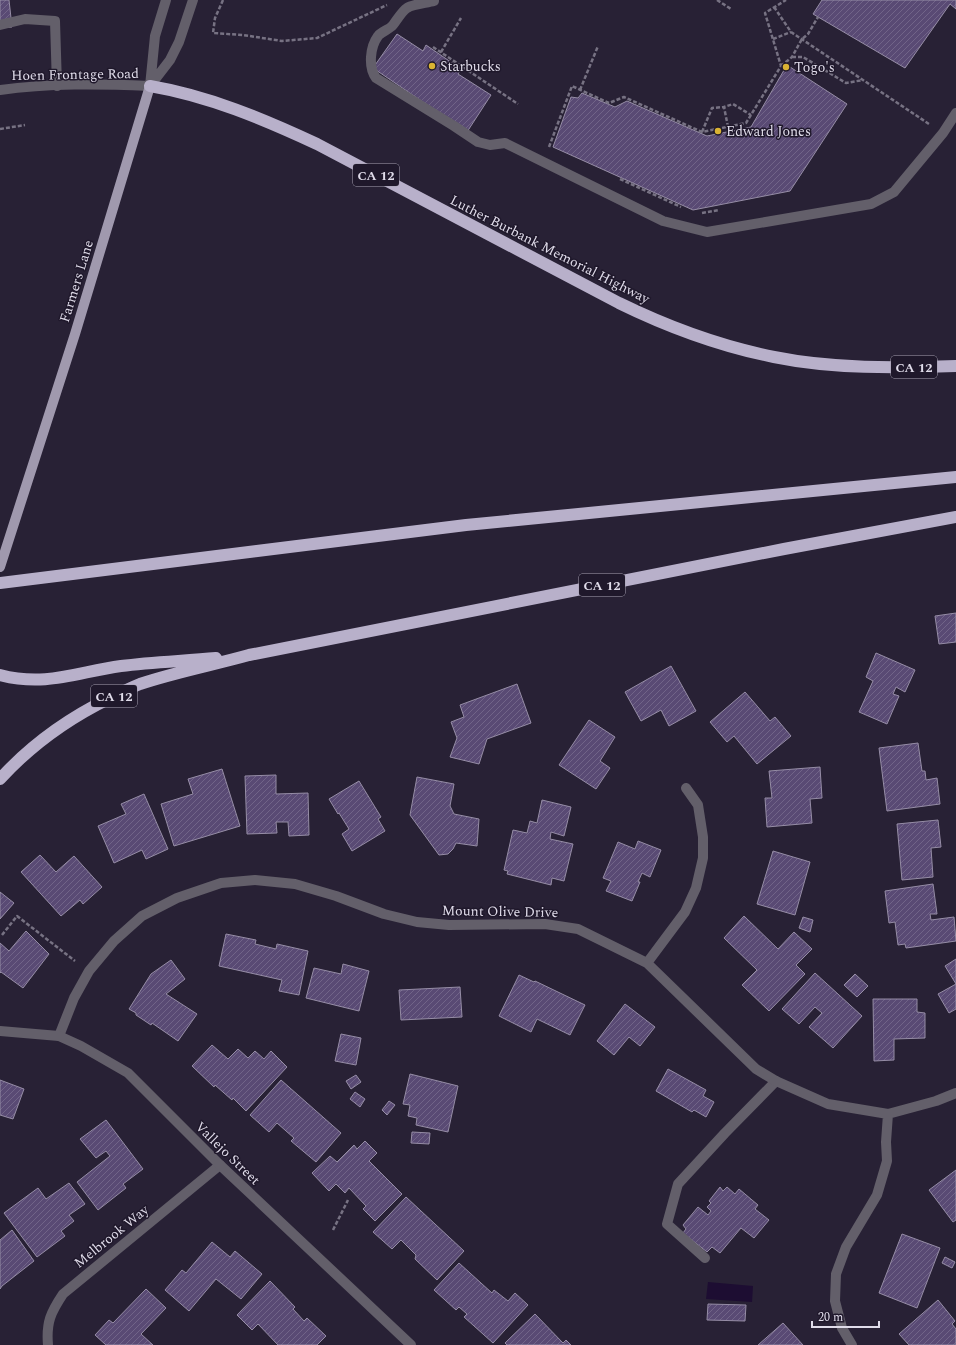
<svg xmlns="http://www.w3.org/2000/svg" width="956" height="1345" viewBox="0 0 956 1345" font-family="Spectral,serif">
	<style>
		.water { fill: #1d0d32 }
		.building { fill: url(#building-hatch); stroke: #968da6 }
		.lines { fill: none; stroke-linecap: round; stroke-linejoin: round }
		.path { stroke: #777283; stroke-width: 2.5; stroke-dasharray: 4 2; stroke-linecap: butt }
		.service { stroke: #635f6a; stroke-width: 10 }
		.minor { stroke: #635f6a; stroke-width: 10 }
		.tertiary { stroke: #635f6a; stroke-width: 10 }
		.primary { stroke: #a099ae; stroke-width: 10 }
		.motorway { stroke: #b8b0ca; stroke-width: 12 }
		.poi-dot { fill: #dab333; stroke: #1f182b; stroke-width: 1.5 }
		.labels { text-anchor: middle; stroke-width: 3; stroke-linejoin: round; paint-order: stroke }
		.shield { fill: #1f182b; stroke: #a6a1b1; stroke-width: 1 }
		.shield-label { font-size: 13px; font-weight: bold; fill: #e0dcea }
		.poi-label { font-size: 14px; fill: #e0dcea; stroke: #1f182b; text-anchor: start }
		.street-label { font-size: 14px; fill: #e0dcea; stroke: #1f182b }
	</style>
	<defs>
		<pattern id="building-hatch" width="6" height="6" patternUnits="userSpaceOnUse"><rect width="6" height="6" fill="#594a74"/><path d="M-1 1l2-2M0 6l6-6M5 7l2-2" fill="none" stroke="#716488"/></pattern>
	</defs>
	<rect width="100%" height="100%" fill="#282135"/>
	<path class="water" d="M708,1282L753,1286L752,1302L706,1299Z"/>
	<path class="building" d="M0,0H9L12,27L0,28Z
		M822,0H956V9L950,4L905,68L813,14Z
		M397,34L423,51L426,45L461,69L458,74L491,95L467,132L373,68Z
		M787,65L847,104L790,191L693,210L553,147L571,97L578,98L582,93L615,107L627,101L707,136L751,127Z
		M956,613V642L939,644L935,616Z
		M876,653L915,670L905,692L896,687L893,694L899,696L887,724L859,712L873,681L866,677Z
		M671,666L696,711L669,726L661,710L641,721L625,692Z
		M517,684L531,723L487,739L479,764L450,757L457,738L451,722L464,717L460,705Z
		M745,692L770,721L775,717L791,736L757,764L734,736L727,742L710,722Z
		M589,720L615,737L600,761L610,768L596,789L559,765Z
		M918,743L922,771H925L926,780L937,778L940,804L887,811L879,748Z
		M820,767L822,798L810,799L812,823L767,827L765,798H772L769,771Z
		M222,769L240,826L174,846L161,804L193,794L188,779Z
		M276,775V794L308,793L309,835L289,836L288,822H276L277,833L247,834L245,776Z
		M417,777L454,784L450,806L454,814L479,819L477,846L456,843L453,849L448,854L439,855L410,815Z
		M359,781L381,817L378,819L385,831L352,851L342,834L349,829L339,813L338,814L329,799Z
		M144,794L168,849L146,859L142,850L114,863L98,826L126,814L121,804Z
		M542,800L571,807L564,836L551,832L550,839L573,844L564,881L552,878L551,885L507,874L508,871L504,870L513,830L527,833L530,821L537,823Z
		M938,820L941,847L931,848L933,877L902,880L897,824Z
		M638,841L661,850L650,877L642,873L638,882H640L632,901L606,891L611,881L603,878L618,842L635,849Z
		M773,851L810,862L795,915L757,904Z
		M40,855L56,872L74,856L102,887L83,904L80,900L61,916L21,872Z
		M933,884L937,914H930L931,920L954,917L956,941L906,948L905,944L898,945L895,922L889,923L885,891Z
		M0,892L14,903L0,919Z
		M744,916L778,949L794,932L812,949L796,965L805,974L769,1011L742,985L757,970L724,938Z
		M803,917L813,920L810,932L799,928Z
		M26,931L49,954L23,988L1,972L0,973V943L9,951Z
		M226,934L256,940L255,944L276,949L277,944L308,951L299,995L279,991L282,980L219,966Z
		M956,959V1009L949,1013L938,994L956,984L945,966Z
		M171,960L185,979L166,994L197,1014L178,1041L152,1023L151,1025L136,1015V1013L129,1009L151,974Z
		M343,964L369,971L359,1011L306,998L314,968L341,974Z
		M815,973L862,1016L833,1048L809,1027L822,1013L815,1007L799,1024L782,1009Z
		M855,974L868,986L857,997L844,985Z
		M519,975L534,982L535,981L585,1005L570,1035L537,1019L531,1032L499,1016Z
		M460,987L462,1017L401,1020L399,990Z
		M873,999H917V1012L925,1013V1038L894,1039V1060L874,1061Z
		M625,1004L655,1027L640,1046L629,1037L614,1055L597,1041Z
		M341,1034L361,1038L356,1065L335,1061Z
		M212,1045L228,1059L238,1049L248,1058L255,1051L264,1059L271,1051L287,1067L246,1111L233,1098L232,1100L215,1085L214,1087L192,1066Z
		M668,1069L706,1090L703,1096L714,1102L706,1117L694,1110L692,1112L656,1091Z
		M410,1074L458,1086L448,1132L416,1125L417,1118L408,1116L410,1105L403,1104Z
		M356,1075L361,1082L351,1089L346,1081Z
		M0,1080L24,1089L13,1119L0,1115Z
		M281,1080L341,1133L316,1162L291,1141L294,1138L277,1123L269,1132L250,1115Z
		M355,1092L365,1099L360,1107L350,1099Z
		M389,1101L395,1105L387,1115L382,1110Z
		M106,1120L143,1169L123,1184L126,1188L98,1210L77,1182L110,1156L106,1151L96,1158L80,1139Z
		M412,1132L430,1133L429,1144L411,1143Z
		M365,1141L377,1153L369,1161L402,1194L375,1221L363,1209L366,1206L349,1188L345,1193L336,1184L329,1191L312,1173L330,1156L337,1162L354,1145L357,1149Z
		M956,1170V1220L953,1222L929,1190Z
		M69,1183L85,1204L69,1215L74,1221L61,1231L65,1236L37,1257L4,1213L38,1188L46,1199Z
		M720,1187L723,1191L727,1187L735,1194L739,1189L758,1205L755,1209L769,1220L754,1238L741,1228L720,1253L712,1247L707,1252L683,1233L686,1229L683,1225L698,1207L708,1215L711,1211L707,1207L711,1203L709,1201Z
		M406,1197L464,1251L437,1280L415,1259L416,1255L401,1240L392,1249L373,1232Z
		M12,1230L34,1261L2,1286L0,1289V1240Z
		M902,1234L940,1248L917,1308L879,1293Z
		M212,1242L230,1257L235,1251L262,1274L241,1299L216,1279L189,1311L165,1290L182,1270L186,1273Z
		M945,1257L955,1262L952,1268L942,1263Z
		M459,1263L492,1293L494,1290L508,1301L515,1293L528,1305L493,1343L464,1317L467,1314L459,1307L456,1310L434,1290Z
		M270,1281L295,1307L293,1309L304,1321L307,1318L326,1336L317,1345H278L258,1324L252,1330L237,1315Z
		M146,1289L166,1308L141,1334L153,1345H106L95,1335L109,1320L113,1323Z
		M938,1300L955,1321L952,1324L956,1329V1345H909L899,1334Z
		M708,1304L746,1305L745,1321L707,1320Z
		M535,1314L563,1343L566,1340L571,1345H507L505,1343Z
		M783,1323L803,1345H758Z"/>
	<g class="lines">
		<path class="path" d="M223,0L215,18L213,33L243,35L282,41L317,38L387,5
			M717,0L731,9
			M774,7L791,32L929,124
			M773,39L791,32
			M433,47L518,104
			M441,52L461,18
			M792,57H803L846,83L863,80
			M781,66L792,57L802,39L808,34L818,17
			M580,90L598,46
			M728,127L724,107L733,104L751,115
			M0,129L25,125
			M702,132L712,108L724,107
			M549,147L572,86L609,103L624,97L702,132L746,123L781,66L765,13L786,0
			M620,179L681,207
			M702,213L719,210
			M2,935L17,916L75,961
			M333,1230L348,1200"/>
		<path class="service" d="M434,1C427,3 413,4 407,8C402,11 397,20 393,25C389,30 382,31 378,36C370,47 368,67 376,78L454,126L478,142L490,145L505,143L663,221L707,232L871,204L894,192L943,133L956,113
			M0,25L25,19L55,21L57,86
			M705,1258L667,1224L678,1184L725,1133L776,1081"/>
		<path class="minor" d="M647,963L685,912L696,888L703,858V837L698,805L686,788
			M59,1036L74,998L89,971L114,941L142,916L177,898L221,883L255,880L295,884L336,896L384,914L417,922L449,925L545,924L578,929L647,963L756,1069L776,1081L828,1104L888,1114L936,1101L956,1093
			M48,1345C46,1322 51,1312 63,1294L220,1165
			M852,1345L842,1328L835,1301L836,1274L846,1247L877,1195L887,1161L886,1142L888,1114"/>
		<path class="tertiary" d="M150,86L170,60L179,42L193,0
			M150,86L155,36L166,0
			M0,90C49,83 100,84 150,86
			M0,1031L59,1036L81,1046L128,1073L220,1165L411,1345"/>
		<path class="primary" d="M0,567L75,334L150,86"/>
		<path class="motorway" d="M150,86C209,96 263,119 317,144L619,303C668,327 719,346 774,357C833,369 895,368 956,366
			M0,583L466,525L956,477
			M0,675C46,687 77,672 121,666C152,662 184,661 216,658
			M0,779C31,745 69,718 110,698C120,693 130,688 140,684C176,672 213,665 249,655L784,549L956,517"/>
	</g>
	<g class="poi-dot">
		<circle cx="432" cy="66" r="4"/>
		<circle cx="786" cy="67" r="4"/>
		<circle cx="718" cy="131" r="4"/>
	</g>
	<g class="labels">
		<g class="shield">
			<rect x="353" y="164" width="46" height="22" rx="3"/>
			<rect x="891" y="356" width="46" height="22" rx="3"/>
			<rect x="579" y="574" width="46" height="22" rx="3"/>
			<rect x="91" y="685" width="46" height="22" rx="3"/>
		</g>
		<g class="shield-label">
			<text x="376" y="180">CA 12</text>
			<text x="914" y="372">CA 12</text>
			<text x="602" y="590">CA 12</text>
			<text x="114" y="701">CA 12</text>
		</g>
		<g class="poi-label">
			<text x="440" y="71">Starbucks</text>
			<text x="794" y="72">Togo's</text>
			<text x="726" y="136">Edward Jones</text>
		</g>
		<g class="street-label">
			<text transform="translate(75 74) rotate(-1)" y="5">Hoen Frontage Road</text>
			<text transform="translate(550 249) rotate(27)" y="5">Luther Burbank Memorial Highway</text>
			<text transform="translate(76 281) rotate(-73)" y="5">Farmers Lane</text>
			<text transform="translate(500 911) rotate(1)" y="5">Mount Olive Drive</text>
			<text transform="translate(228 1153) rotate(44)" y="5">Vallejo Street</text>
			<text transform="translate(111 1236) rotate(-39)" y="5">Melbrook Way</text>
		</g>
	</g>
	<path d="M812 1321v6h67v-6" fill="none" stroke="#e0dcea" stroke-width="2"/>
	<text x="818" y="1321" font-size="12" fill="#e0dcea" stroke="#1f182b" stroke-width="3" paint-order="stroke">20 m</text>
</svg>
